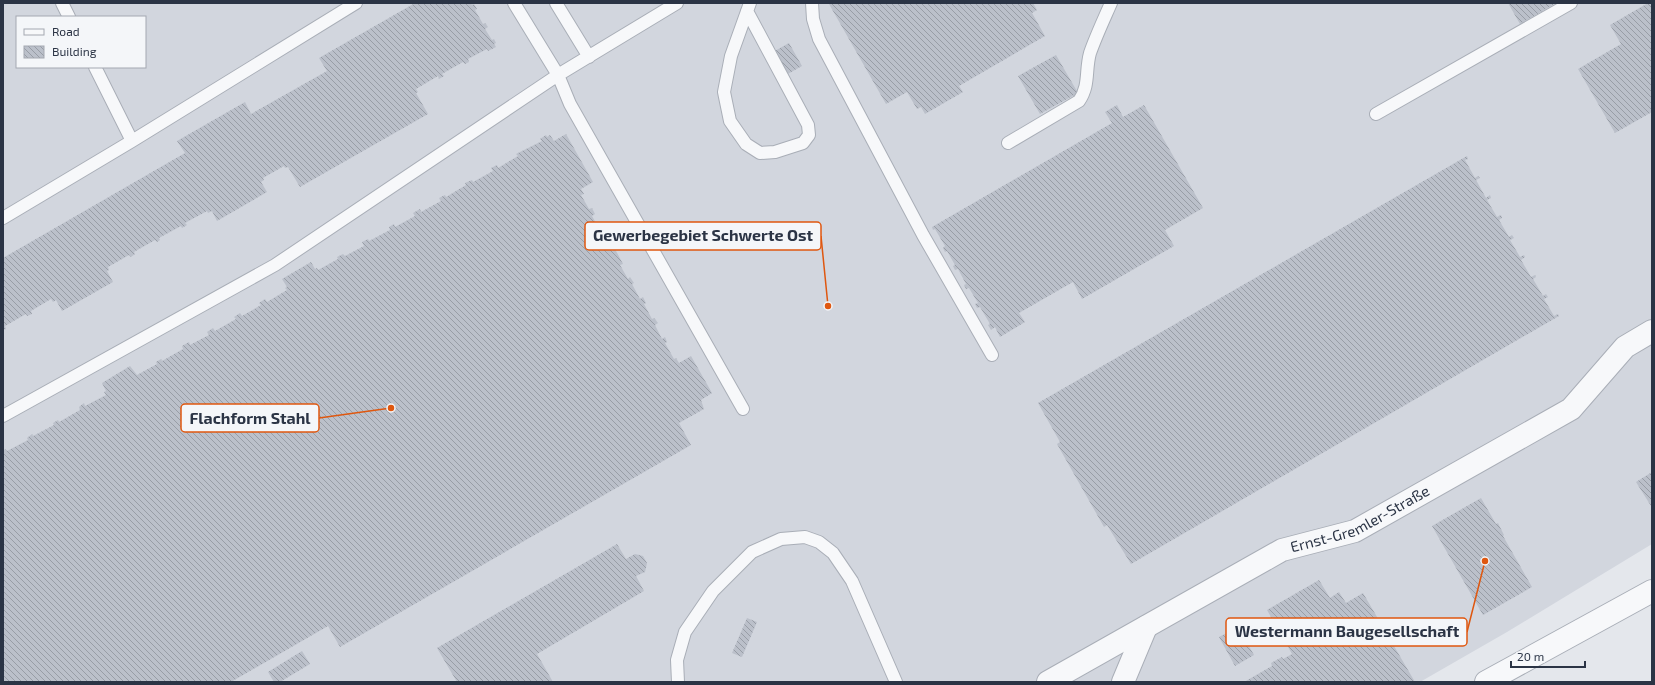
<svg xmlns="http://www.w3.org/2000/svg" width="1655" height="685" viewBox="0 0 1655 685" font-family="'Exo 2',sans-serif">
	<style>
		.built { fill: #d2d6de; fill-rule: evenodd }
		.building { fill: url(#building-back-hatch) }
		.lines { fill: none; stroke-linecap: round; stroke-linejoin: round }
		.lane-casing { stroke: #a9aeb7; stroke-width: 14 }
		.street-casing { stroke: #a9aeb7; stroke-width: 24 }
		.lane { stroke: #f7f8fa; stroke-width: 12 }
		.street { stroke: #f7f8fa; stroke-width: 22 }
		.labels { text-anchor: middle; stroke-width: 3; stroke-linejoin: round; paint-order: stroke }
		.street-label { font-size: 15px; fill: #2b3445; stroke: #f4f6f9 }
		.leader { fill: none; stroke: #df570f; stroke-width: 1.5 }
		.callout-dot { fill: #df570f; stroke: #f4f6f9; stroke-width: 1.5 }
		.callout { fill: #f4f6f9; stroke: #df570f; stroke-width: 1.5 }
		.callout-label { font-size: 16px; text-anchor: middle; font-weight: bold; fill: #2b3445 }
	</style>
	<defs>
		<pattern id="building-back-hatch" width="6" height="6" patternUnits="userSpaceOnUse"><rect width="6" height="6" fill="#bbc0ca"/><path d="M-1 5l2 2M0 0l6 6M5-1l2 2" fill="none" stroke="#989da6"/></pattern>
	</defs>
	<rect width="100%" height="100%" fill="#e4e7ec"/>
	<path class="built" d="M3,3H1652V544L1507,632L1420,682H3ZM17,17H145V67H17Z"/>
	<path class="building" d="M415,3H471L472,5L474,4L477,9L475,10L483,24L485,23L488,27L485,29L492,40L494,39L496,43L494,44L496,47L488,51L487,49L468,59L469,62L465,64L463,62L442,74L444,76L439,79L438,76L416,89L418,92L416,93L428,114L300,187L288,167L285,168L284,166L263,178L264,180L261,182L267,192L217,221L212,211L208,213L207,211L185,223L187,225L182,228L181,226L159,238L160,240L157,242L155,240L134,252L135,254L131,257L129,255L108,267L109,270L107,271L113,282L62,311L56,300L53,302L51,299L31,311L32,314L27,316L26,314L5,326L6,329L3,330V258L185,153L177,141L245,102L251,114L327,71L319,58Z
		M1033,3L1037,10L1032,13L1045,36L959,86L963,92L925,114L921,107L917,109L907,92L886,104L829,4Z
		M1508,3H1556L1520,24Z
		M1648,3H1652V112L1615,133L1578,69L1621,44L1610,25Z
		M789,43L802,66L786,75L773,52Z
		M1056,55L1078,93L1040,114L1018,76Z
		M1117,105L1123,117L1144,105L1203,208L1165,230L1174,246L1082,299L1073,282L1019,313L1025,322L1000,337L995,327L991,330L988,325L990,324L980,307L977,308L975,304L978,303L969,288L966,289L964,285L966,284L958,269L955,270L953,266L955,265L947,251L945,252L943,248L945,246L935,229L933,230L932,227L1112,123L1105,112Z
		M566,134L593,182L581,189L584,194L581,195L589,209L592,208L595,214L592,216L600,230L603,229L606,234L603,235L612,251L615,249L623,264L620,265L628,279L630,277L634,283L632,284L640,299L643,297L646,303L644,304L652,319L654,318L658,323L655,325L662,339L665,337L667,342L665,343L674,359L676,358L679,363L691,356L712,393L701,400L704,409L679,423L691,445L340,647L328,626L231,682H3V451L5,449L7,451L28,440L27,438L32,434L33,436L54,425L53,423L58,420L59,422L80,410L79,407L84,403L85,406L106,395L104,392L106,391L102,383L130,366L137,375L157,364L156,362L161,359L162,361L183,349L182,346L189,342L190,345L209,335L207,332L213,328L215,331L236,319L234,317L240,313L242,316L261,305L259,303L265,299L267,302L287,290L285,288L287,287L282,279L311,262L315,269L317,268L318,270L338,259L337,257L343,254L345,256L364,246L362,242L368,239L369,241L390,230L389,227L394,224L395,227L415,216L413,213L420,209L421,212L441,201L439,198L445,195L446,197L466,185L465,183L472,180L473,182L493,171L491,168L497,165L498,168L518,156L516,154L542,141L540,139L546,135L547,137L550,135L554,141Z
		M1467,156L1468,159L1465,160L1475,178L1478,176L1480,178L1476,180L1486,198L1490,195L1491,198L1487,200L1497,217L1501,215L1502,218L1499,220L1509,237L1512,235L1514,238L1510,240L1520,257L1524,255L1525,257L1521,260L1531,277L1535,275L1536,277L1533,279L1543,296L1546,294L1548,297L1544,299L1554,316L1558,314L1559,316L1131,564L1107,525L1104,527L1057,444L1060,442L1038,403Z
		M1652,472V505L1651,506L1636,482Z
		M1481,498L1496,524L1498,523L1504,535L1503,536L1532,587L1483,615L1432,526Z
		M617,544L626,559L635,554L643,556L647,563L645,572L636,576L644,591L537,654L553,682H457L437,648Z
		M1319,580L1330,598L1339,592L1346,603L1363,593L1415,682H1244L1272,666L1271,663L1282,657L1283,659L1292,654L1267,610Z
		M747,618L757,622L742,657L732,653Z
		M1238,627L1254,655L1235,666L1219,637Z
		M302,651L310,664L280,682H274L268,672Z"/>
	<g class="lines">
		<defs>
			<path id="lane" d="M62,3L69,17
				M514,3L558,75L570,104L743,409
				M556,3L589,57
				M812,3L813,19L819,39L923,235L992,355
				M747,11L808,125L809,135L803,143L775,152L760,153L746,144L730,121L724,92L731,56L750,3
				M95,67L132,141
				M1376,114L1571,3
				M1008,143L1079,101C1090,85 1085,71 1090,53C1096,36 1104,19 1111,3
				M3,218L132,141L356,3
				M3,416L275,265L558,75L677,3
				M678,682L677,660L685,632L713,591L752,552L781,539L805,537L819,542L833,553L852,581L896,682"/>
			<g id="street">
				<path id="s1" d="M1048,682L1282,550L1355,531L1571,409L1625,347L1652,331"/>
				<path d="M1123,682L1146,627"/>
				<path d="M1486,682L1652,591"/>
			</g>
		</defs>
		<use href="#lane" class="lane-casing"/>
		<use href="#street" class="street-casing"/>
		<use href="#lane" class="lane"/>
		<use href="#street" class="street"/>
	</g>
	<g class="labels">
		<g class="street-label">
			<text dy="5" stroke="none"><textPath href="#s1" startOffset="353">Ernst-Gremler-Straße</textPath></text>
		</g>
	</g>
	<path class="leader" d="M828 306L821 236M391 408L319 418M1485 561L1467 632"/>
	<g class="callout-dot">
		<circle cx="828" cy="306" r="4"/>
		<circle cx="391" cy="408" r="4"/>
		<circle cx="1485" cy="561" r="4"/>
	</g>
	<g class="callout">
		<rect x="585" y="222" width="236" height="28" rx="4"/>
		<rect x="181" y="404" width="138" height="28" rx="4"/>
		<rect x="1226" y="618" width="241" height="28" rx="4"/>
	</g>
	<g class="callout-label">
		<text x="703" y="241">Gewerbegebiet Schwerte Ost</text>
		<text x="250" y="424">Flachform Stahl</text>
		<text x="1347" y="637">Westermann Baugesellschaft</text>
	</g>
	<rect width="1655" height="685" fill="none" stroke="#2b3445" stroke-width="8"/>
	<rect x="16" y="16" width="130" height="52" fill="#f4f6f9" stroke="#a4a8b1"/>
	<rect x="24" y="29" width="20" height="6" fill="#f7f8fa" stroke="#a4a8b1"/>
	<text x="52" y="36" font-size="12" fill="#2b3445">Road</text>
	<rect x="24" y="46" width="20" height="12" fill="url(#building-back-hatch)" stroke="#a4a8b1"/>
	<text x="52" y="56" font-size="12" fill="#2b3445">Building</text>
	<path d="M1511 661v6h74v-6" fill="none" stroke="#2b3445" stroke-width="2"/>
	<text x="1517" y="661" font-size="12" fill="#2b3445" stroke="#f4f6f9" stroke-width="3" paint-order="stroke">20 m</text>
</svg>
